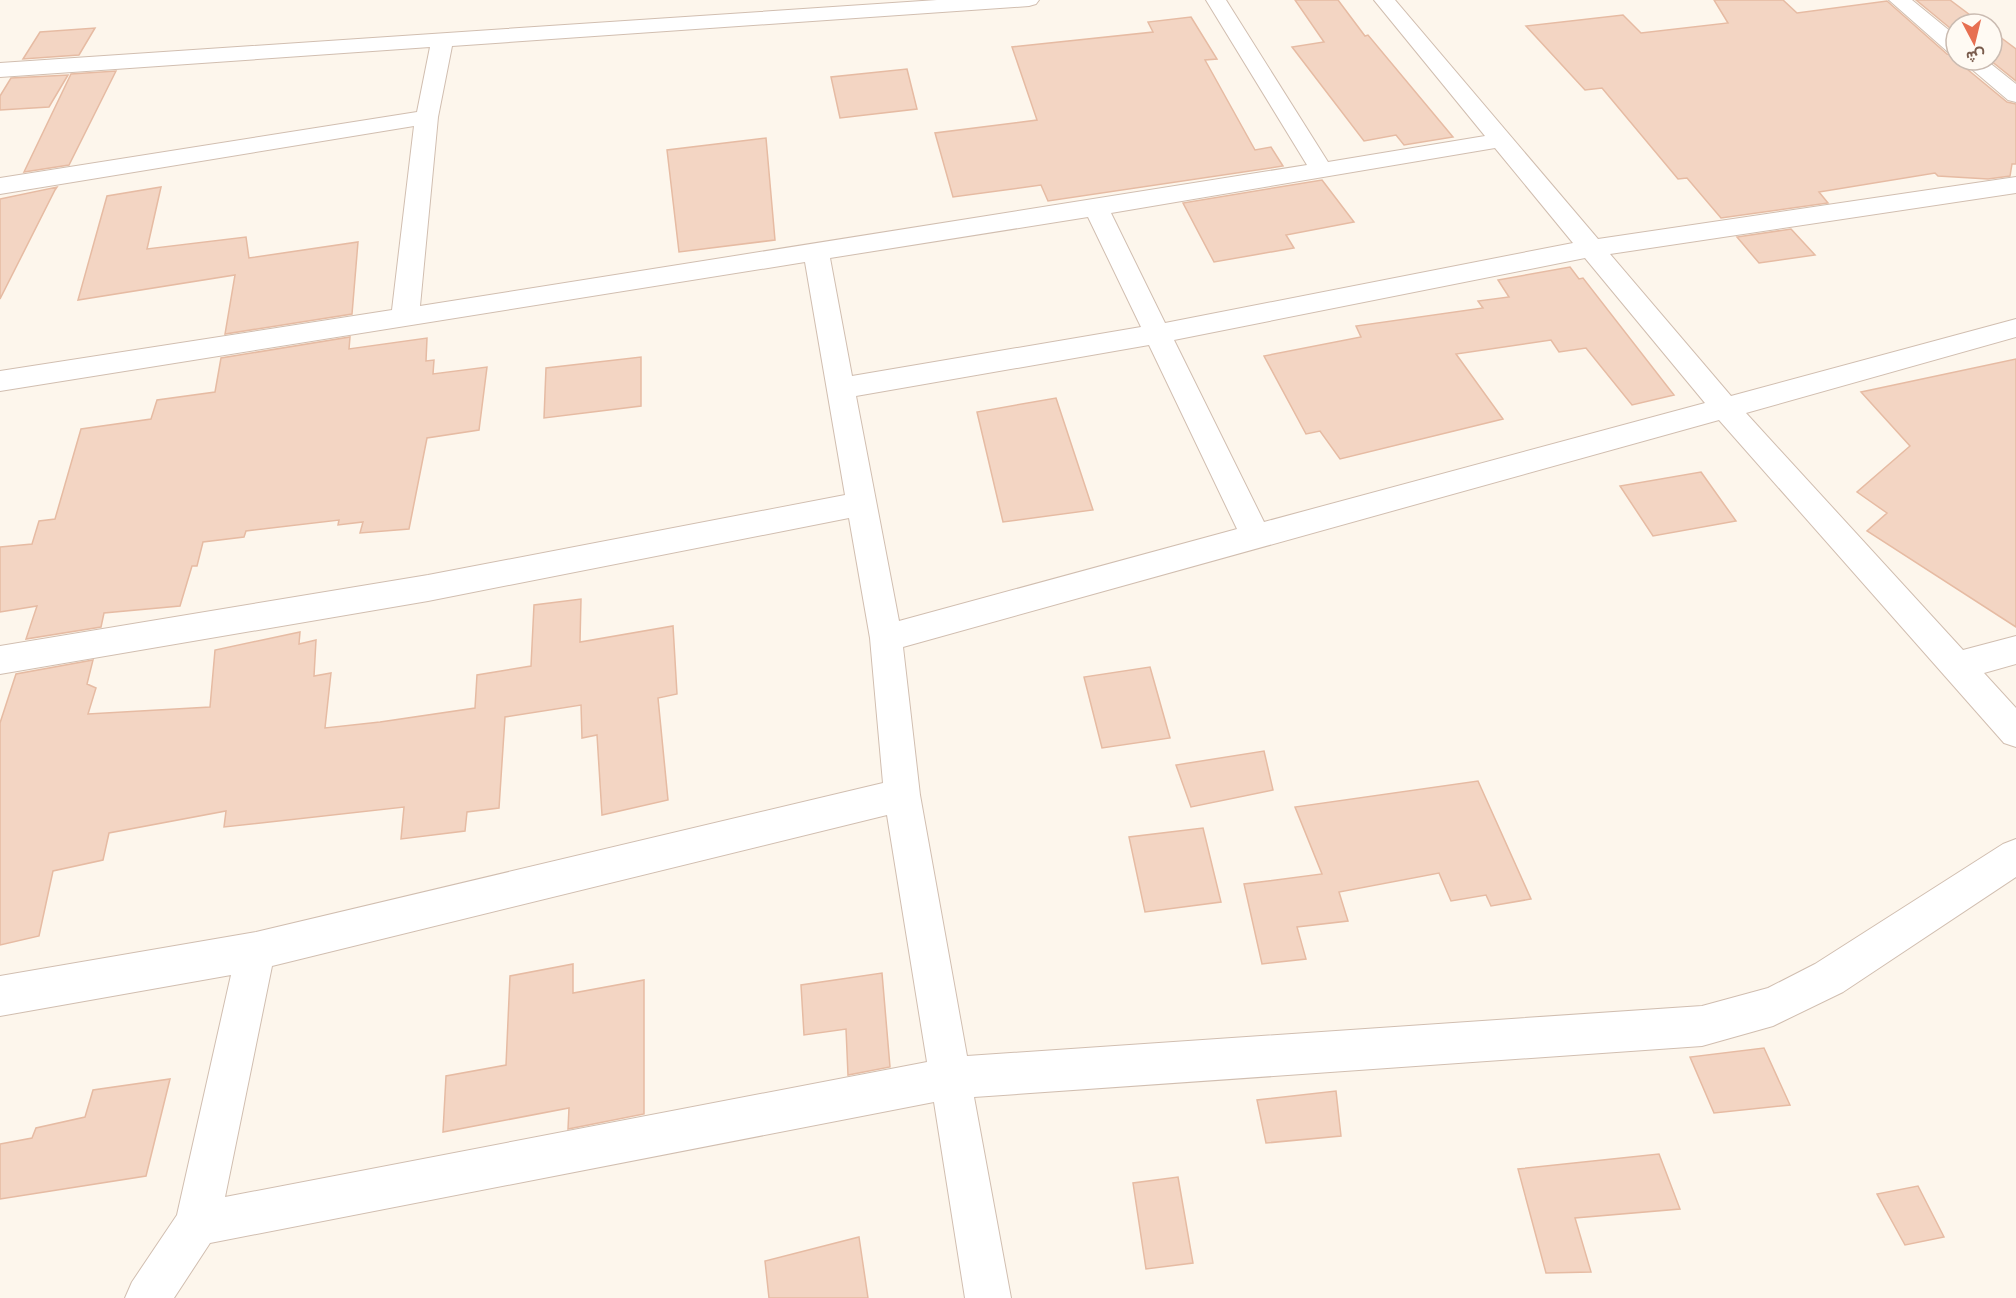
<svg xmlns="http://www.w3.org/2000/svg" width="2016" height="1298" viewBox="0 0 2016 1298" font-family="Cabin,Vazirmatn,sans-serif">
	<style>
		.building { fill: #f3d5c3; stroke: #e6bba3; stroke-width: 1.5 }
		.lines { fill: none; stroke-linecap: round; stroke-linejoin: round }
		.minor-casing { stroke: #d1beb0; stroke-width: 2 }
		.minor { fill: #fff; fill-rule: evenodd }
	</style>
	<rect width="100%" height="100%" fill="#fdf6ec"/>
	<path class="building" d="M1295,0H1338L1365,36L1368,35L1453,137L1404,145L1396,135L1364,141L1292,47L1324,42Z
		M1714,0H1783L1797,13L1887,1L1947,54L1956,56V60L2007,102L2016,104V164H2012L2010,176L1988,179L1938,176L1935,173L1819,192L1828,203L1721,218L1687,178L1678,179L1602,88L1585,90L1526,26L1623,15L1641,33L1728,23Z
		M1916,0H1950L1982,24H1956V33Z
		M1191,17L1217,59L1205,60L1255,150L1271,147L1283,166L1048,201L1041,185L953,197L935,133L1037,120L1012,47L1153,32L1148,22Z
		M95,28L79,55L23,59L40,32Z
		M1992,31L2016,49V81L1990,60H1992Z
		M907,69L917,109L840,118L831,77Z
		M116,71L69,165L24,172L71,74Z
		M68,75L49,107L0,110V96L11,78Z
		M766,138L775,240L679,252L667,150Z
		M1322,180L1354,222L1286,235L1294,248L1214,262L1183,203Z
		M57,187L55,190L0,299V199Z
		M161,187L147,249L246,237L249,258L358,242L352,314L225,334L235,275L78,300L107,196Z
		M1791,229L1815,255L1759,263L1737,237Z
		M1570,267L1579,279L1583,278L1674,395L1632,405L1586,348L1559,352L1551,340L1456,354L1503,419L1340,459L1320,431L1306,434L1264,356L1361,337L1356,326L1483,308L1478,301L1509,297L1498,280Z
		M350,337L349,349L427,338L426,361L434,360L433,374L487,367L479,430L427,438L409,529L360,533L363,522L338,525L339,520L246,531L244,537L203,542L197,566H192L180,606L104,613L101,627L26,639L37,606L0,612V547L32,544L39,521L55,519L81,429L151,419L157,400L215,392L221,358Z
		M641,357V406L544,418L546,368Z
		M2016,359V627L1867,531L1887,513L1857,492L1910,446L1861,392Z
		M1056,398L1093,510L1003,522L977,412Z
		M1701,472L1736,521L1653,536L1620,486Z
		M581,599L580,642L673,626L677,694L658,698L668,800L602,815L597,735L582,738L581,705L505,717L499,808L467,812L465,831L401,839L404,807L224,827L226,811L109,833L103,860L53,871L39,936L0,945V723L16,674L93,660L87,684L96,688L88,714L210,707L215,650L300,632L299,644L316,640L314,676L331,673L325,728L380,722L475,708L477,675L531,666L534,605Z
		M1150,667L1170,738L1102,748L1084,677Z
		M1264,751L1273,790L1191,807L1176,765Z
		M1478,781L1531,899L1491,906L1486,895L1451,901L1439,873L1339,892L1348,921L1297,927L1306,959L1262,964L1244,884L1322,874L1295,807Z
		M1203,828L1221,902L1145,912L1129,837Z
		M573,964V993L644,980V1114L568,1129L569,1108L443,1132L446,1076L506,1065L510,976Z
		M882,973L890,1067L848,1075L846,1029L804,1035L801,985Z
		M1764,1048L1790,1105L1714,1113L1690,1057Z
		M170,1079L146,1176L0,1199V1144L32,1138L36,1128L85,1117L93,1090Z
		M1336,1091L1341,1136L1266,1143L1257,1100Z
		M1659,1154L1680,1209L1575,1218L1591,1272L1546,1273L1518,1169Z
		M1178,1177L1193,1263L1146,1269L1133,1183Z
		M1918,1186L1944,1237L1905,1245L1877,1194Z
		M859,1237L868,1298H769L765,1261Z"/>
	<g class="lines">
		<defs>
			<path id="minor" d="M937,0H1039L1036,4L1029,6L452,46L438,117L420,306L1307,165L1206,0H1226L1328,162L1485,136L1374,0H1395L1598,239L2016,177V193L1610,254L1731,396L2016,319V337L1746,413L1963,650L2016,636V664L1984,673L2016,708V747L2004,743L1719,420L903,647L920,795L967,1056L1702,1006L1768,988L1815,964L2003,844L2016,839V877L1843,992L1773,1026L1702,1046L974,1097L1011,1298H965L934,1102L210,1243L174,1298H125L132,1282L177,1215L231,975L0,1016V976L256,932L883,783L870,638L849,518L428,601L0,674V646L428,575L845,495L805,262L0,391V371L392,310L414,126L0,194V178L417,112L430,47L0,77V63ZM1495,148L1573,243L1165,323L1111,213ZM1088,217L1141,327L852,376L830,258ZM1585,258L1705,403L1264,522L1174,340ZM1149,345L1237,529L899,621L856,396ZM887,815L927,1062L225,1197L272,966Z
				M1889,0H1912L1956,36V54L1948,52Z
				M1961,60H1986L2016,84V102L2008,100Z"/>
		</defs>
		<use href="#minor" class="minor-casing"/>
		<use href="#minor" class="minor"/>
	</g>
	<g transform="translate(1974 42) rotate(173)"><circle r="28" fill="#fffaf3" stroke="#cabbb1" stroke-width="1.5"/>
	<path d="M0-4.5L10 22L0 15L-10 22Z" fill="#e76f51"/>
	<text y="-9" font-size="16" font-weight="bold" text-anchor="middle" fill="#7a5c4d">ش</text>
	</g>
</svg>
